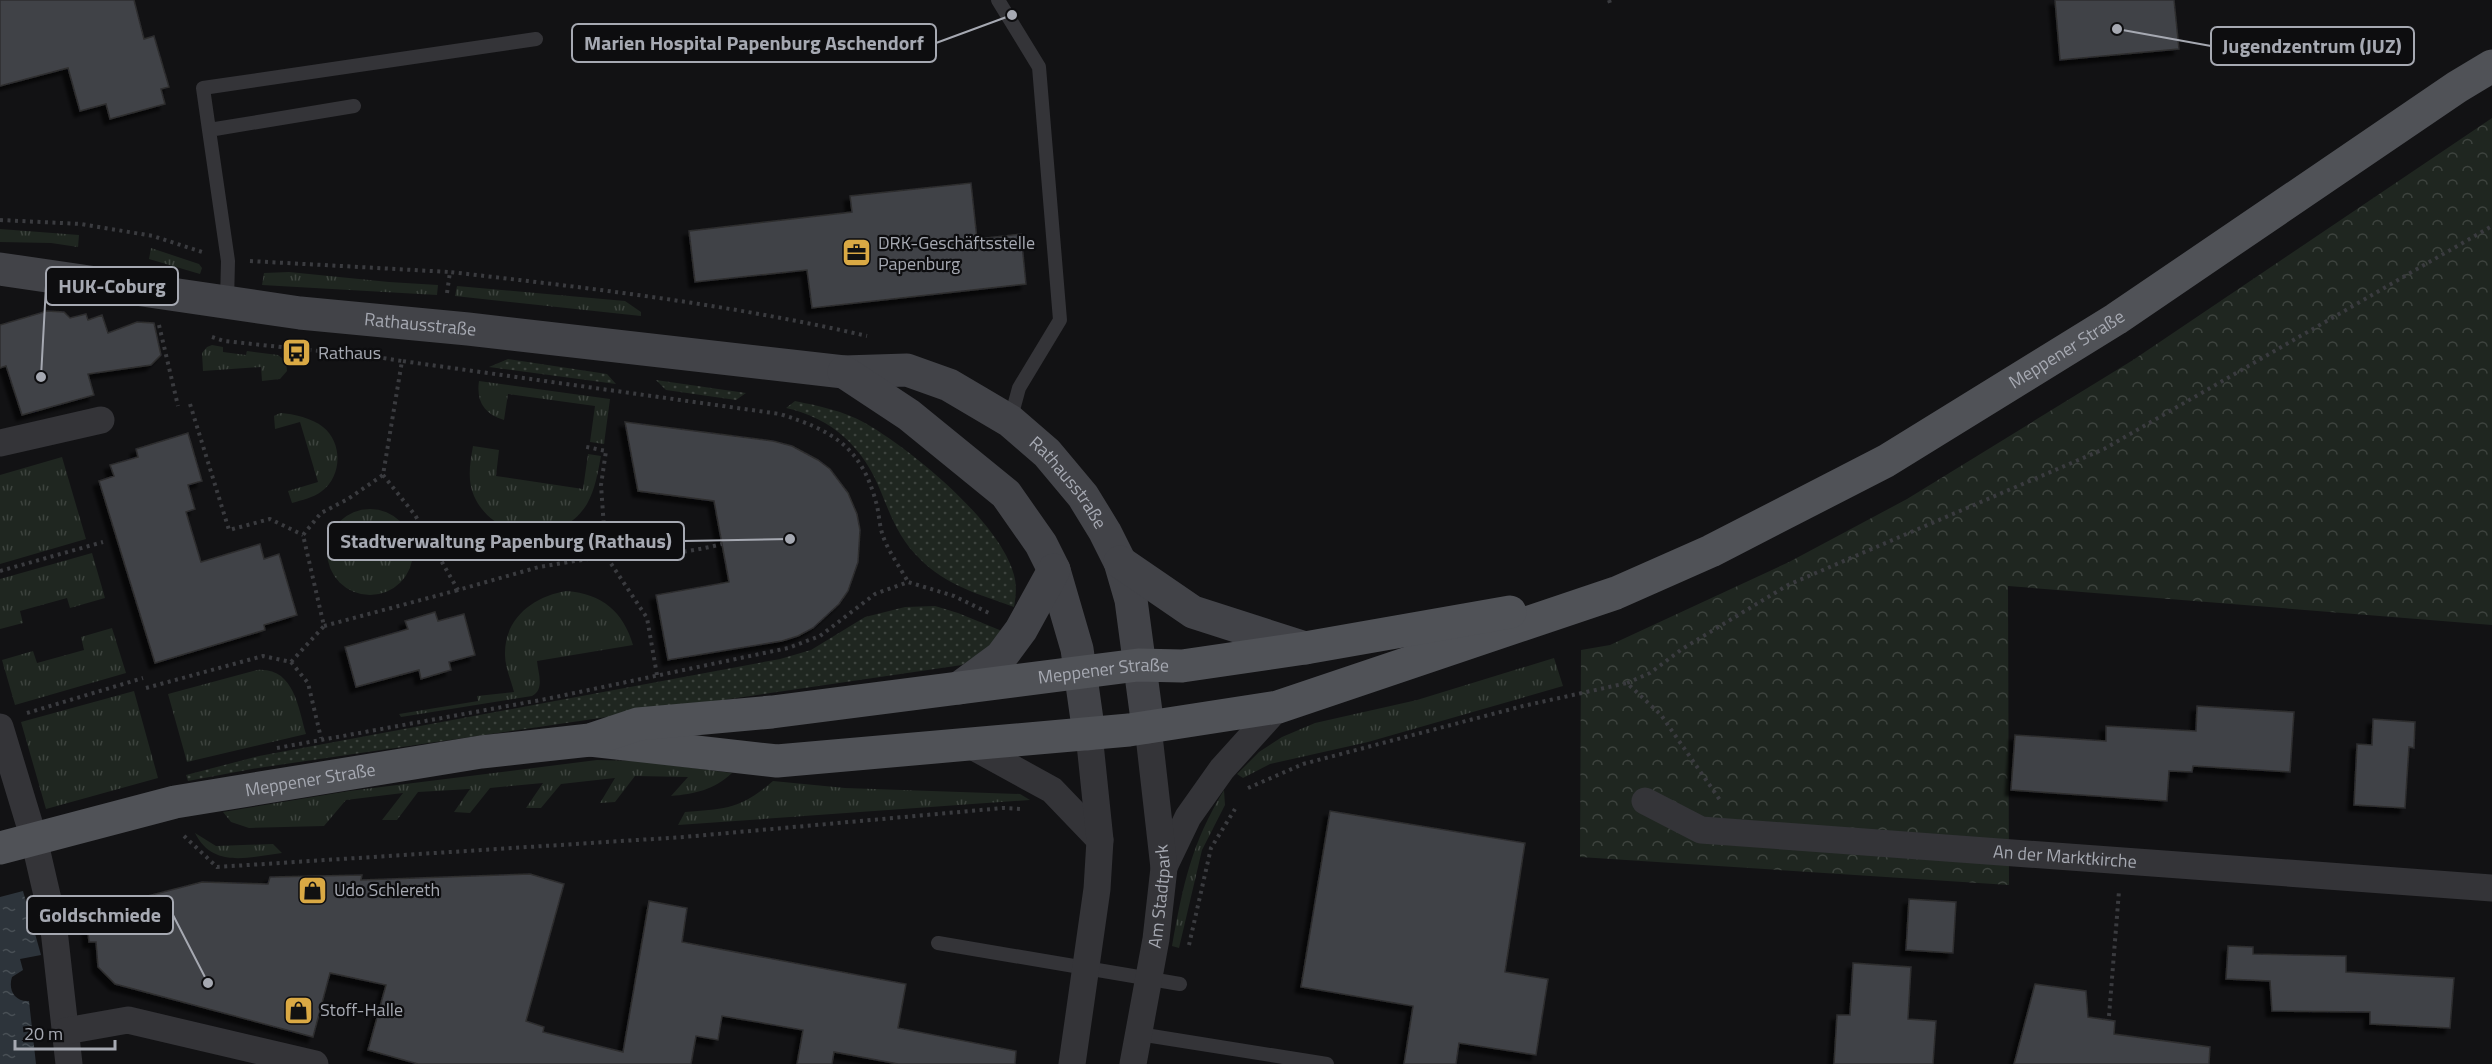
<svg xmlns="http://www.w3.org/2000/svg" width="2492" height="1064" viewBox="0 0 2492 1064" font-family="'Titillium Web',sans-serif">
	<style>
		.grass { fill: url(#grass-tufts) }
		.forest { fill: url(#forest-crowns) }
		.park { fill: url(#park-dots) }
		.water { fill: url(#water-ripples) }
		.building { fill: #414246; stroke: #2d2d2f; stroke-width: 1.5; filter: url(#shadow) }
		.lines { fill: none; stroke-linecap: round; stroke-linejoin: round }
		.path { stroke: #3a3b3f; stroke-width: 4; stroke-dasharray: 3 4.5; stroke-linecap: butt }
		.lane { stroke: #343438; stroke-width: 14 }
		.street { stroke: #343438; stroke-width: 27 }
		.secondary { stroke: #424348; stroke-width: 33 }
		.primary { stroke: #505257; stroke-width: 33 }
		.labels { text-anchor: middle; stroke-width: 4.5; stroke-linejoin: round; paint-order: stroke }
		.poi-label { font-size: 18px; fill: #a6a9b2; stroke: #0d0d0f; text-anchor: start }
		.street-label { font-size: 18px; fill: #a6a9b2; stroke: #0d0d0f }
		.leader { fill: none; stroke: #a6a9b2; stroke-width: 2 }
		.callout-dot { fill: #a6a9b2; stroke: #0d0d0f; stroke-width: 2 }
		.callout { fill: #0d0d0f; stroke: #a6a9b2; stroke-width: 2 }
		.callout-label { font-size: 20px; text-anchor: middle; font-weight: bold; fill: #a6a9b2 }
	</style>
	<defs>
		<pattern id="grass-tufts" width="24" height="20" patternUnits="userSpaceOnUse" patternTransform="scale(1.5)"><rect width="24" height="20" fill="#1f2620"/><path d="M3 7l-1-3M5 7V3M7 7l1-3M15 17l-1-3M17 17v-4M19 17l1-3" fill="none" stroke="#3d433e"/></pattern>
		<pattern id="forest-crowns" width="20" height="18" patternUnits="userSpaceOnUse" patternTransform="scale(1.5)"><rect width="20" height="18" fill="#1f2620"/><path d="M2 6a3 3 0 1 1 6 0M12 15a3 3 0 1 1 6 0" fill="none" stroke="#3d433e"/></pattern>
		<pattern id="park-dots" width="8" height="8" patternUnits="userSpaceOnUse" patternTransform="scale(1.5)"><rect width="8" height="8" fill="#1f2620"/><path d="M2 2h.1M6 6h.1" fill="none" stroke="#3d433e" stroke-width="1.8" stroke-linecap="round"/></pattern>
		<pattern id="water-ripples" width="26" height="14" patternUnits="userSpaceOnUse" patternTransform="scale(1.5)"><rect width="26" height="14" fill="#2d343b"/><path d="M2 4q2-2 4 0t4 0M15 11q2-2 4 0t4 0" fill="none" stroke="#484f55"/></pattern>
		<filter id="shadow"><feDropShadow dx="-5.5" dy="5.5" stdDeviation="1.5" flood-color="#0009"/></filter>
	</defs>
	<rect width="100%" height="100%" fill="#121214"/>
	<path class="grass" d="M0,229L79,235L78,247L51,243L0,242Z
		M151,248L199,264L202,268L200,274L149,259Z
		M289,272L389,282L438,285L437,295L262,285L264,273Z
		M457,286L625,301L641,312V316L455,296Z
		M212,345L223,347V352L246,355L247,351L278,355L286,361L287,371L280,379L262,381L261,367L203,371L202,353L207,347Z
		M479,381L610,399L604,444L590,442L595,406L508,394L504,420C484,414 476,401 479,381Z
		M280,413C294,414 312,418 323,427C343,443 342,476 322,491C313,498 302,500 292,503L288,491L318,482L300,422L275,429L274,416Z
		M473,446L499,450L496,476L583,489L588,454L601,456C598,472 595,490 587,504C561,547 494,541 474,496C467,480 470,463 473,446Z
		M62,457L86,539L0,564V475Z
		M327 552a43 43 0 1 1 86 0a43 43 0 1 1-86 0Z
		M92,553L105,598L70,608L67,598L20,611L23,623L0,629V579Z
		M567,591C602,594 623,611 633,645L537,661C538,673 545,689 532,696L401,717L399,714L478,701L477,696L514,692C511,680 505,667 505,655C504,618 534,596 567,591Z
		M112,628L126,673L15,705L2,660L33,651L37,663L84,650L81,637Z
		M1554,658L1563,686L1368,742L1270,764L1243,778L1237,774L1259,752L1282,737L1315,723L1417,700Z
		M257,670C294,667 298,707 306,734L187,762L168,694Z
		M134,691L158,778L46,809L21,722Z
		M597,760L638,761L732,773C714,790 694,794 671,796L688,777L635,776L615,802L600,803L615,778L561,784L541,808H526L543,783L490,788L470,813L454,812L470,789L418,792L397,820H382L403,793L346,800L324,826L249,828L231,822L223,812L349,791Z
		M773,781L845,788L1020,794L1030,800L678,825L685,812C725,809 741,809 773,781Z
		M1224,790L1225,805L1202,850L1179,948L1172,946C1183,885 1191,844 1224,790Z
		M195,833L216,846L273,844L282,853C249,857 213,869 195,833Z"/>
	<path class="forest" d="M2492,118V625L2008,586L2009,885L1580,857L1581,650L1610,645L1789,562L1907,499L2133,360Z"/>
	<path class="park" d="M508,359L607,374L616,384L489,367Z
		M656,380L746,393L736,400L666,390Z
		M795,401C819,406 844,411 865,423C911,449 1001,523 1014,575C1017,586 1016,596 1014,607C981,595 945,585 920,559C900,540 891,517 881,492C864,448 832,418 786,408Z
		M935,606L958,613L1002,631L985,651L962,665L258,768L188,781L186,775L259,756L780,659L811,650L865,617L905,607Z"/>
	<path class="water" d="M23,891L41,955L20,959L23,970L12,977C8,989 14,1002 29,1001L36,1064H0V897Z"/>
	<path class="building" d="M0,0H134L144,39L154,36L169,87L161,89L165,104L110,119L106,104L80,111L68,68L0,86Z
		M2055,0H2174L2179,49L2060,60Z
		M971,183L977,239L1021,234L1026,284L812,308L807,270L695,282L689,231L852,212L850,196Z
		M47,311L64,312L70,318L86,314L88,320L102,315L108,333L137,322L154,323L161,355L151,365L88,374L94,395L22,415L6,366L0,368V325Z
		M625,422L773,441L792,446L818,460L830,469L848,493L857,514L860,530L858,562L848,591L839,604L813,628L798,636L782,641L668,660L656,595L729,582L714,501L638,491Z
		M188,433L202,481L188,485L195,509L186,512L201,562L260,544L264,559L279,554L297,615L264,625L265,630L155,663L99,481L114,476L110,465L138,457L136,449Z
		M435,612L438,621L464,614L475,655L449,662L451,670L421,679L419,670L356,687L345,647L408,629L405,621Z
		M2197,706L2294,712L2290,772L2193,766L2192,772L2169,771L2167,801L2011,790L2015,735L2106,741V726L2196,731Z
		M2373,719L2415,722L2414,748L2409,747L2405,808L2354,805L2357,744L2372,745Z
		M1330,811L1525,843L1505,972L1548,979L1536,1055L1459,1043L1456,1064H1404L1413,1006L1301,987Z
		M530,874L564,884L526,1021L544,1027L543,1032L623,1052L649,901L687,908L682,942L906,984L898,1028L1016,1051L1015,1064H898L834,1052L832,1064H797L803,1030L722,1016L718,1040L696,1036L691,1064H418L368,1050L386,985L330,973L313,1037L115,984L98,967L96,942H89L86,914L135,909L132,900L202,882L268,884L270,877L362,875L361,880Z
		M1909,899L1956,902L1953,953L1906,950Z
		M2228,946L2253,947V954L2346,956V972L2454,978L2450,1028L2370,1024V1012L2272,1011L2270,981L2226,979Z
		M1853,963L1911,967L1908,1019L1936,1021L1933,1064H1834L1837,1015H1850Z
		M2035,984L2086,991L2088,1017L2115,1021L2114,1034L2210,1047L2209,1064H2014Z"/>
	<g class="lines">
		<path class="path" d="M1609,0L1610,3
			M0,220L81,224L153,236L202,252
			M250,261L450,272
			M447,293L450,272C590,288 729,304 867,336
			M159,325L178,406
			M212,337L224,341L329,352
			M376,357L402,361
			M190,404L229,530L270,519L303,535
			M383,475L415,515L458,590L539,567L606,556L601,485L606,451L582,446
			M0,571L103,542
			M324,626L458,590
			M291,662L308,683L321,738
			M657,675L647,618L606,556C646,557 683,554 722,544
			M1627,683L1650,673L1682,649L1788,585L2104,449L2492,226
			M146,688L263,656L291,662L324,626L303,535L321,513L348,499L383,475L402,361L780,414C831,430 861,446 876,502C879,512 879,523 882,533C887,550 900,567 908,582
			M27,713L143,678
			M277,748L546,699L788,648L820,636L875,594L908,582L954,596L991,614
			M1248,788L1303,764L1523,706L1627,683L1661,715L1720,800
			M184,836L217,867L684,837L1003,808L1022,809
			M1189,945L1211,848L1235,809
			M2109,1016L2119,891"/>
		<path class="lane" d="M998,0L1039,67L1060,320L1019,388L1010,421
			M209,130L203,88L536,39
			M227,302L228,261L209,130L354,106
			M938,943L1180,984
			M1139,1034L1327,1064"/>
		<g class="street">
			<path d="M0,443L101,420"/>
			<path d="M0,727L34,839L53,921L69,1064"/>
			<path d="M970,745L1052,790L1100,840"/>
			<path id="s1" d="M1645,801L1701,830L2492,888"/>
			<path d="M1164,867L1188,817L1222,769L1278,707"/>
			<path d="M66,1031L128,1020L315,1064"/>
			<path d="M1072,1064L1097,889L1100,840L1089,734"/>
			<path id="s2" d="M1133,1064L1156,939L1164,868L1148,727"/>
		</g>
		<g class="secondary">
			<path id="s3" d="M0,269L300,313L468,329L844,372L907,370L949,385L1010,421L1047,453L1083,496L1105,532L1120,562L1131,600L1148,727"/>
			<path d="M844,372L909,415L1006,494L1041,544L1054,570L1077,649L1089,734"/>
			<path d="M1120,562L1193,612L1305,648"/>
			<path d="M959,688L1001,657L1021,630L1054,570"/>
		</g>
		<g class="primary">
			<path id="s4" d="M590,740L777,761L1129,730L1278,707L1616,593L1711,551L1886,461L2116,319L2457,87L2492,66"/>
			<path id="s5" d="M0,848L175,802L481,752L590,740L638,724L772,712L1138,665L1182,666L1305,648L1510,612"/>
		</g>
	</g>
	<defs>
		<symbol id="office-square" viewBox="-11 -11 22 22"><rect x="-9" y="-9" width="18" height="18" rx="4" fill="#daa944" stroke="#0d0d0f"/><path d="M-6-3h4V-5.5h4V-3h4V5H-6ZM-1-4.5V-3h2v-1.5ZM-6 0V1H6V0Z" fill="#111"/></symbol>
		<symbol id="bus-square" viewBox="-11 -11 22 22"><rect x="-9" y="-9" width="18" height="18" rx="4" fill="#daa944" stroke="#0d0d0f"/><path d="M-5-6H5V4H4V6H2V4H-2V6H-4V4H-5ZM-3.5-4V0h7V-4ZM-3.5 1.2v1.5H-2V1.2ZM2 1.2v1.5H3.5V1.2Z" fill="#111"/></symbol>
		<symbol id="shop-square" viewBox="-11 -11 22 22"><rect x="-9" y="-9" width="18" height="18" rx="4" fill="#daa944" stroke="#0d0d0f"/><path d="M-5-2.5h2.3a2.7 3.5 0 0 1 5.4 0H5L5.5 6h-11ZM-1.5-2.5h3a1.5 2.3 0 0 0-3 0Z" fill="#111"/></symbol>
	</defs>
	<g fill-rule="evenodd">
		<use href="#office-square" x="840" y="236" width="33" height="33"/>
		<use href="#bus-square" x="280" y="336" width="33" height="33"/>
		<use href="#shop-square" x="296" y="874" width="33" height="33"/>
		<use href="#shop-square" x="282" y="994" width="33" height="33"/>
	</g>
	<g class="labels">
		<g class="poi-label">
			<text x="878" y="249">DRK-Geschäftsstelle<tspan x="878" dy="21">Papenburg</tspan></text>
			<text x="318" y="359">Rathaus</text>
			<text x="334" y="896">Udo Schlereth</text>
			<text x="320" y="1016">Stoff-Halle</text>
		</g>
		<g class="street-label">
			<text dy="6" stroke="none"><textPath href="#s3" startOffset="424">Rathausstraße</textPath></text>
			<text dy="6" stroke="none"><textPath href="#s4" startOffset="1562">Meppener Straße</textPath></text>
			<text dy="6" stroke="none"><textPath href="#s3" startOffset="1114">Rathausstraße</textPath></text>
			<text dy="6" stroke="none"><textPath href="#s5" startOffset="1120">Meppener Straße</textPath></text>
			<text dy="6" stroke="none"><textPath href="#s5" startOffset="318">Meppener Straße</textPath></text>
			<text dy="6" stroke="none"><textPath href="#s1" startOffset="428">An der Marktkirche</textPath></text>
			<text dy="6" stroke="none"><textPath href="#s2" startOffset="170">Am Stadtpark</textPath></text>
		</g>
	</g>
	<path class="leader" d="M1012 15L936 43M2117 29L2211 46M41 377L46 286M790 539L684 541M208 983L173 915"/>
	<g class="callout-dot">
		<circle cx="1012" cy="15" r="6"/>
		<circle cx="2117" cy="29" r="6"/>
		<circle cx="41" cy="377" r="6"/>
		<circle cx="790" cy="539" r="6"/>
		<circle cx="208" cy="983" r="6"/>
	</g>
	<g class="callout">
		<rect x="572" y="24" width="364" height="38" rx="6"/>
		<rect x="2211" y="27" width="203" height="38" rx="6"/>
		<rect x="46" y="267" width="132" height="38" rx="6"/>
		<rect x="328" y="522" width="356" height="38" rx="6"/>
		<rect x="27" y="896" width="146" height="38" rx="6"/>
	</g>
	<g class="callout-label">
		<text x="754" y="50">Marien Hospital Papenburg Aschendorf</text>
		<text x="2312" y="53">Jugendzentrum (JUZ)</text>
		<text x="112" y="293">HUK-Coburg</text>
		<text x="506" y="548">Stadtverwaltung Papenburg (Rathaus)</text>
		<text x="100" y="922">Goldschmiede</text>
	</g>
	<path d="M15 1040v9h100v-9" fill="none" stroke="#a6a9b2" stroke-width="3"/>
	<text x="24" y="1040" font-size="18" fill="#a6a9b2" stroke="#0d0d0f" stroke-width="4.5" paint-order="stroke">20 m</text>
</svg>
